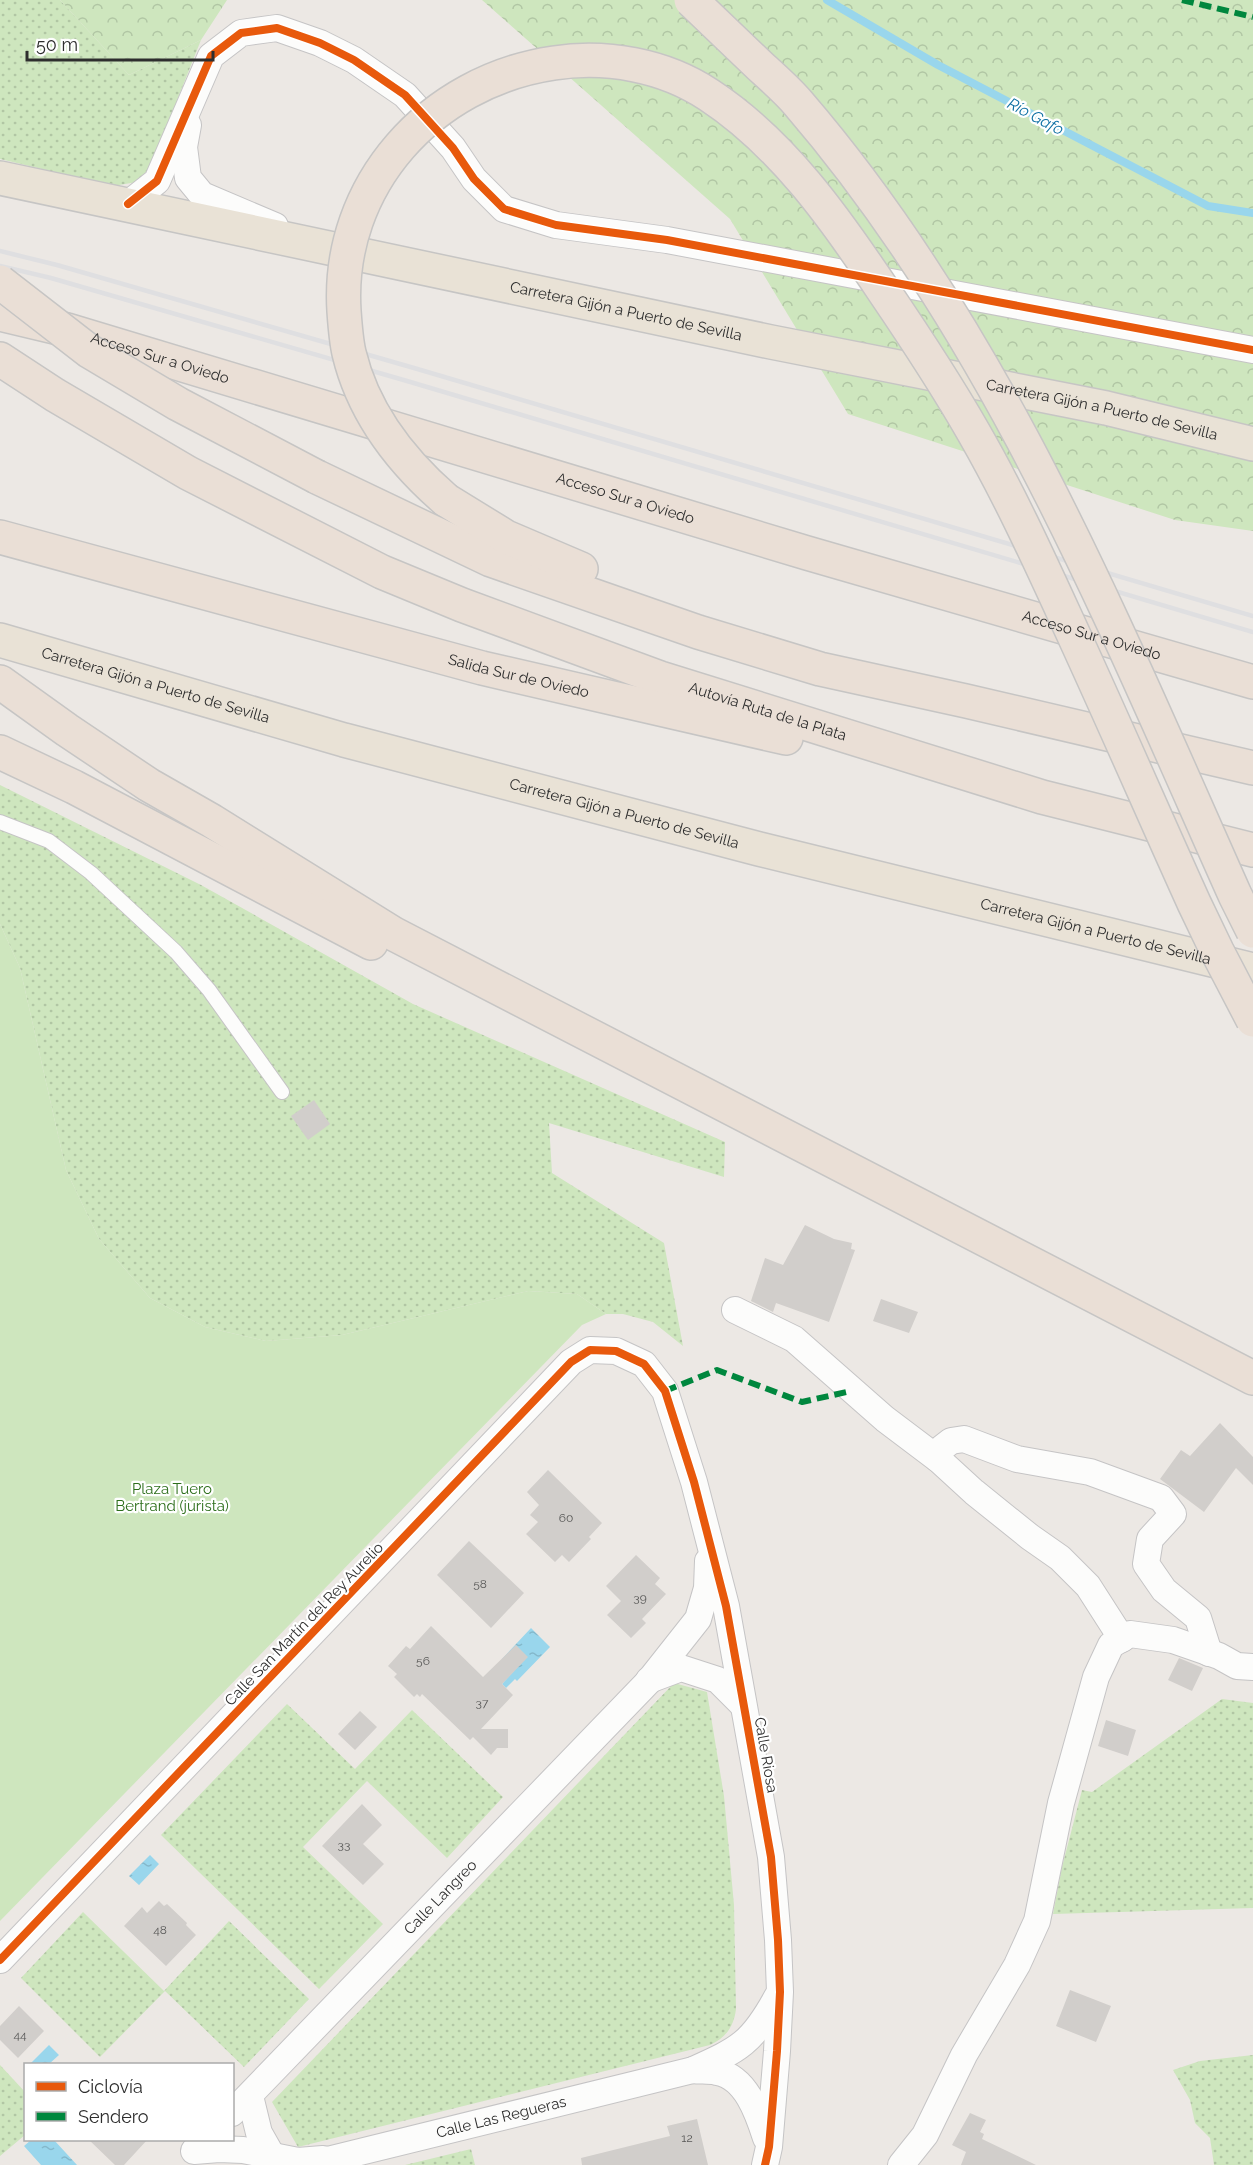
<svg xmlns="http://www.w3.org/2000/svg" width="1253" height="2165" viewBox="0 0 1253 2165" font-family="Raleway,sans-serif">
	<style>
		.grass { fill: url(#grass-dots) }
		.forest { fill: url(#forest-crowns) }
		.park { fill: #cee6be }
		.water { fill: url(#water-ripples) }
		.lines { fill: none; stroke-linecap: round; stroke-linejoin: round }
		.stream { stroke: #99d6ec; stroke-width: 8 }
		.building { fill: #d1cecb }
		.service-casing { stroke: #c5c4c5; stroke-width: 16 }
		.minor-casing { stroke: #c5c4c5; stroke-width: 28 }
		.trunk-casing { stroke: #c6c5c4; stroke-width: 36 }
		.motorway-casing { stroke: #c6c5c4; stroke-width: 36 }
		.service { stroke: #fcfcfb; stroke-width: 14 }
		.minor { stroke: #fcfcfb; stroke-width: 26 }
		.trunk { stroke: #e9e2d6; stroke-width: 33 }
		.motorway { stroke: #eadfd6; stroke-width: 33 }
		.rail { stroke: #dfdfe1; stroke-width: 4.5 }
		.motorway-bridge-casing { stroke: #c6c5c4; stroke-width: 36; stroke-linecap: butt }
		.motorway-bridge { stroke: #eadfd6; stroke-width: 33 }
		.quiet { stroke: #00873e; stroke-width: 6; stroke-dasharray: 12 6; stroke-linecap: butt }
		.cycleway-casing { stroke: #fff; stroke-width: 11 }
		.cycleway { stroke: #e8590c; stroke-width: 8 }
		.labels { text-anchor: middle; stroke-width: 4.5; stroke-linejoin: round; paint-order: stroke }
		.number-label { font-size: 12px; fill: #585857 }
		.street-label { font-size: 15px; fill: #2e2e2e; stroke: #fff }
		.park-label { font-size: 15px; fill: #2c6e1b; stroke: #fff }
		.water-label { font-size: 16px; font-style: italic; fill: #0d6fa3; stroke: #fff }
	</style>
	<defs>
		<pattern id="grass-dots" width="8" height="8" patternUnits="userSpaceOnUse" patternTransform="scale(1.5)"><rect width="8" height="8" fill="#cee6be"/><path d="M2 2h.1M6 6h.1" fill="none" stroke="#b1c6a4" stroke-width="1.8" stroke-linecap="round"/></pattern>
		<pattern id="forest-crowns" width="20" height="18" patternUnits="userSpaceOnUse" patternTransform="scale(1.5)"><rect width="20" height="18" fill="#cee6be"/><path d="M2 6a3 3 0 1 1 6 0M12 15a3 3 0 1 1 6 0" fill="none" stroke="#b1c6a4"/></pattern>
		<pattern id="water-ripples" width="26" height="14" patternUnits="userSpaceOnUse" patternTransform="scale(1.5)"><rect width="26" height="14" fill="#99d6ec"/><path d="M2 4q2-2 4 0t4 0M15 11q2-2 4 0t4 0" fill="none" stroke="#84b8cb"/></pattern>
	</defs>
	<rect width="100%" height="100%" fill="#ece8e4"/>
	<path class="grass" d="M0,0H60L129,75L201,40L151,166L137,182L113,186L0,159Z
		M0,785L201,885L413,1004L725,1142L724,1177L549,1123L552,1173L664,1243L683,1346L653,1322L623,1314H606L577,1294L528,1291L342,1335L266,1341L205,1327L150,1298L99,1239L66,1170L20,968L0,924Z
		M674,1683L707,1692L724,1796L734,1905L736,2009C734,2026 726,2038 710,2045L298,2147L272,2102Z
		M1222,1699L1253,1703V1908L1053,1914L1062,1867L1082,1790L1092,1792Z
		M287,1704L355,1769L412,1710L503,1797L447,1858L367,1781L303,1847L383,1924L319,1989L161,1835Z
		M83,1912L164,1991L229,1921L309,1999L244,2067L165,1991L100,2057L21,1978Z
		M1253,2055V2165H1214L1210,2138L1195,2123L1190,2100L1173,2070L1200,2061Z
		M0,2065L26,2093L25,2135L0,2156Z
		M471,2149L475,2165H405Z"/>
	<path class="forest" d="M60,0H227L201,40L129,75Z
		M482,0H1253V531L1175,520L848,414L730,219Z"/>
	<path class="park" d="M0,924L20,968L66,1170L99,1239L150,1298L205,1327L266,1341L342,1335L528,1291L577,1294L606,1314L582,1325L0,1921Z"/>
	<path class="water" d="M531,1628L550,1647L517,1681L515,1679L506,1688L502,1684L514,1671L502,1659Z
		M150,1855L159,1864L139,1885L129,1876Z
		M49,2045L59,2055L49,2064H30Z
		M31,2140H54L77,2165H41L24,2146Z"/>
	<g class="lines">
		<path class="stream" d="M827,0L938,65L1208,206L1253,213"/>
	</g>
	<path class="building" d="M314,1100L330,1124L308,1140L291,1116Z
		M805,1225L834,1239L852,1243L851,1249L855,1250L829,1322L776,1303L773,1312L751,1301L765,1258L783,1265Z
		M881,1299L918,1312L909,1333L873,1321Z
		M1220,1423L1253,1457V1485L1236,1468L1204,1512L1160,1479L1181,1450L1190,1456Z
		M548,1470L602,1523L589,1537L591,1539L569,1562L562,1555L555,1562L526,1534L538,1522L530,1515L539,1505L527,1492Z
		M469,1541L524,1593L491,1628L437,1575Z
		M636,1555L660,1578L655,1584L666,1594L642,1619L646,1623L631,1638L607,1615L621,1601L606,1586Z
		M431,1626L483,1677L516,1645L528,1657L502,1684L513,1695L481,1729H508V1748H497L491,1755L473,1737L470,1740L422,1694L420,1697L417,1694L414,1697L394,1677L397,1674L388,1666L406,1646L410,1649Z
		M1179,1658L1203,1668L1192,1691L1168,1680Z
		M360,1711L377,1727L355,1750L338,1734Z
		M1106,1720L1136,1730L1128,1756L1098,1746Z
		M362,1804L382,1825L363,1844L384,1864L363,1885L322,1846Z
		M159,1901L164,1906L167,1904L187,1923L186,1925L196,1935L166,1966L124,1926L142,1907L147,1913Z
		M1070,1990L1111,2006L1096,2042L1056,2026Z
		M19,2006L44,2031L18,2058L0,2040V2026Z
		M970,2113L986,2120L980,2132L984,2134L982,2139L1036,2165H961L966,2152L952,2145Z
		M697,2119L708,2165H582L581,2158L670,2136L667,2126Z
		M88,2139H148L124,2165H115Z"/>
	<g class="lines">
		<defs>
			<path id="service" d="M0,822L49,841L91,873L176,952L209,990L282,1092"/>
			<g id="minor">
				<path d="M188,125L184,147L188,178L202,195L275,226"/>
				<path d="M128,204L157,181L211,56L241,33L277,28L320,43L354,60L405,95L453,148L474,179L504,209L556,225L667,240L1253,350"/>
				<path d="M735,1310L794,1339L885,1419L938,1459L974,1492L1030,1537L1060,1558L1088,1586L1122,1639"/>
				<path d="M938,1459L942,1448L951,1441L964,1439L1017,1459L1090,1472L1161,1498L1173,1514L1150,1539L1146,1564L1164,1590L1198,1618L1209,1653"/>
				<path d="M649,1680L681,1668L718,1680L743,1705"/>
				<path d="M0,1960L571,1362L590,1350L616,1351L644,1364L665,1391L694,1482L726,1606L771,1857L778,1940L780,1992L777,2051L769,2147L765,2165"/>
				<path d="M693,2070C701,2071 710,2070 717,2072C746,2077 758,2113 766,2138"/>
				<path d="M250,2096L259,2133L272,2156"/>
				<path id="s1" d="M232,2113L649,1681L698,1619L707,1588L708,1561"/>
				<path d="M194,2151L219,2149L243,2150L298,2161L323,2159"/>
				<path id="s2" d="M307,2165L693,2070C740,2049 752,2043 777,1997"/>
				<path d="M901,2165L925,2135L964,2055L1017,1965L1037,1921L1061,1803L1096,1677L1111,1645L1130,1634L1173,1640L1219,1656L1237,1666L1253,1667"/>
			</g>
			<g id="trunk">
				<path id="s3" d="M0,178L771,342L1106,408L1253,444"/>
				<path id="s4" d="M0,640L344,740L759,849L1253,970"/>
			</g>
			<g id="motorway">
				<path id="s5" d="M0,314L67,330L807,553L1253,682"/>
				<path id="s6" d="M0,359L55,395L188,473L382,572L462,605L660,678L1042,797L1253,850"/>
				<path d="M317,477L491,560L698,632L820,669L966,701L1253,768"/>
				<path d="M446,500L506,537L581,569"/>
				<path id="s7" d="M0,537L482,668L786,738"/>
				<path d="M0,682L67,730L149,785L212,821L394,934L1253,1378"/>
				<path d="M0,752L74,787L371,943"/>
			</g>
		</defs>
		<use href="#service" class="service-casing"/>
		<use href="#minor" class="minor-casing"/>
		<use href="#trunk" class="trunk-casing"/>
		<use href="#motorway" class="motorway-casing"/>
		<use href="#service" class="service"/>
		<use href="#minor" class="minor"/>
		<use href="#trunk" class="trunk"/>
		<use href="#motorway" class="motorway"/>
		<path class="rail" d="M0,251L57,265L414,368L1253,616
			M0,266L51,278L407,381L1253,632"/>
		<defs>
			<path id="motorway-bridge" d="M691,0C714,22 737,44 760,66C773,78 787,90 798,103C997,334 1112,620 1235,895L1253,931
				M0,282L89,351L178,404L317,477
				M446,500C401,461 363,412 349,353C346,340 345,325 344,311C336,185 431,81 554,63C606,55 664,65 709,95C782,143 835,218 883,290C915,337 946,384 974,433C1008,492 1037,555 1065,616C1109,711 1151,808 1194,903L1217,951L1253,1020"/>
		</defs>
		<use href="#motorway-bridge" class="motorway-bridge-casing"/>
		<use href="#motorway-bridge" class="motorway-bridge"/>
		<path class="quiet" d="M1182,0L1253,17
			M665,1391L717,1370L802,1402L851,1391"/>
		<defs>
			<path id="cycleway" d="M128,204L157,181L211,56L241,33L277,28L320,43L354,60L405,95L453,148L474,179L504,209L556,225L667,240L1253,350
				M0,1960L571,1362L590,1350L616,1351L644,1364L665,1391L694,1482L726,1606L771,1857L778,1940L780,1992L777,2051L769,2147L765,2165"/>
		</defs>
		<use href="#cycleway" class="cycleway-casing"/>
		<use href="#cycleway" class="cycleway"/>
	</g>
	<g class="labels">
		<g class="number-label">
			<text x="566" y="1522">60</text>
			<text x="480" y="1588">58</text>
			<text x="640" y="1602">39</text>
			<text x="423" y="1665">56</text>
			<text x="482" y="1707">37</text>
			<text x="344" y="1849">33</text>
			<text x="160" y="1934">48</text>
			<text x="20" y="2039">44</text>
			<text x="687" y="2142">12</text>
		</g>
		<g class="street-label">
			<text dy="5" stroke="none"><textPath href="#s3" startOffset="640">Carretera Gijón a Puerto de Sevilla</textPath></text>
			<text dy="5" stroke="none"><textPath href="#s5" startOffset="166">Acceso Sur a Oviedo</textPath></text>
			<text dy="5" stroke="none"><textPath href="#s3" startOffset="1126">Carretera Gijón a Puerto de Sevilla</textPath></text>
			<text dy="5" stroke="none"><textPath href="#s5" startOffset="652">Acceso Sur a Oviedo</textPath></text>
			<text dy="5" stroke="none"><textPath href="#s5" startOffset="1138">Acceso Sur a Oviedo</textPath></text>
			<text dy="5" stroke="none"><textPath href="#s7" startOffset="537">Salida Sur de Oviedo</textPath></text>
			<text dy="5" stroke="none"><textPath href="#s4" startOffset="162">Carretera Gijón a Puerto de Sevilla</textPath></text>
			<text dy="5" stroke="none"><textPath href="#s6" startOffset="848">Autovía Ruta de la Plata</textPath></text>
			<text dy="5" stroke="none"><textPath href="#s4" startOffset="648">Carretera Gijón a Puerto de Sevilla</textPath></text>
			<text dy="5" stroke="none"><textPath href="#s4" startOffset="1134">Carretera Gijón a Puerto de Sevilla</textPath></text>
			<text transform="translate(304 1624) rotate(-46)" y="5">Calle San Martín del Rey Aurelio</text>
			<text transform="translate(766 1755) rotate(80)" y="5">Calle Riosa</text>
			<text dy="5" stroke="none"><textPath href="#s1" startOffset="300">Calle Langreo</textPath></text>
			<text dy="5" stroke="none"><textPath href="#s2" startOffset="200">Calle Las Regueras</textPath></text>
		</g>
		<g class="park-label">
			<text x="172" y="1494">Plaza Tuero<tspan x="172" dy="17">Bertrand (jurista)</tspan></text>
		</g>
		<g class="water-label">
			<text transform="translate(1036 116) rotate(28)" y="6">Río Gafo</text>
		</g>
	</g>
	<rect x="24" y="2063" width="210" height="78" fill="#ffffff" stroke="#ababab" stroke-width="1.5"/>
	<rect x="36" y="2082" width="30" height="9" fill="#e8590c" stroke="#ababab" stroke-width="1.5"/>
	<text x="78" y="2093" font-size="18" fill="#2e2e2e">Ciclovía</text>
	<rect x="36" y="2112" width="30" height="9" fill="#00873e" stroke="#ababab" stroke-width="1.5"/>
	<text x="78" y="2123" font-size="18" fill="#2e2e2e">Sendero</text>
	<path d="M27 51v9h186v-9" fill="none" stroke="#2e2e2e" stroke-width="3"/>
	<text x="36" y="51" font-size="18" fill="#2e2e2e" stroke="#ffffff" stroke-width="4.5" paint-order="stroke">50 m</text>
</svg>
